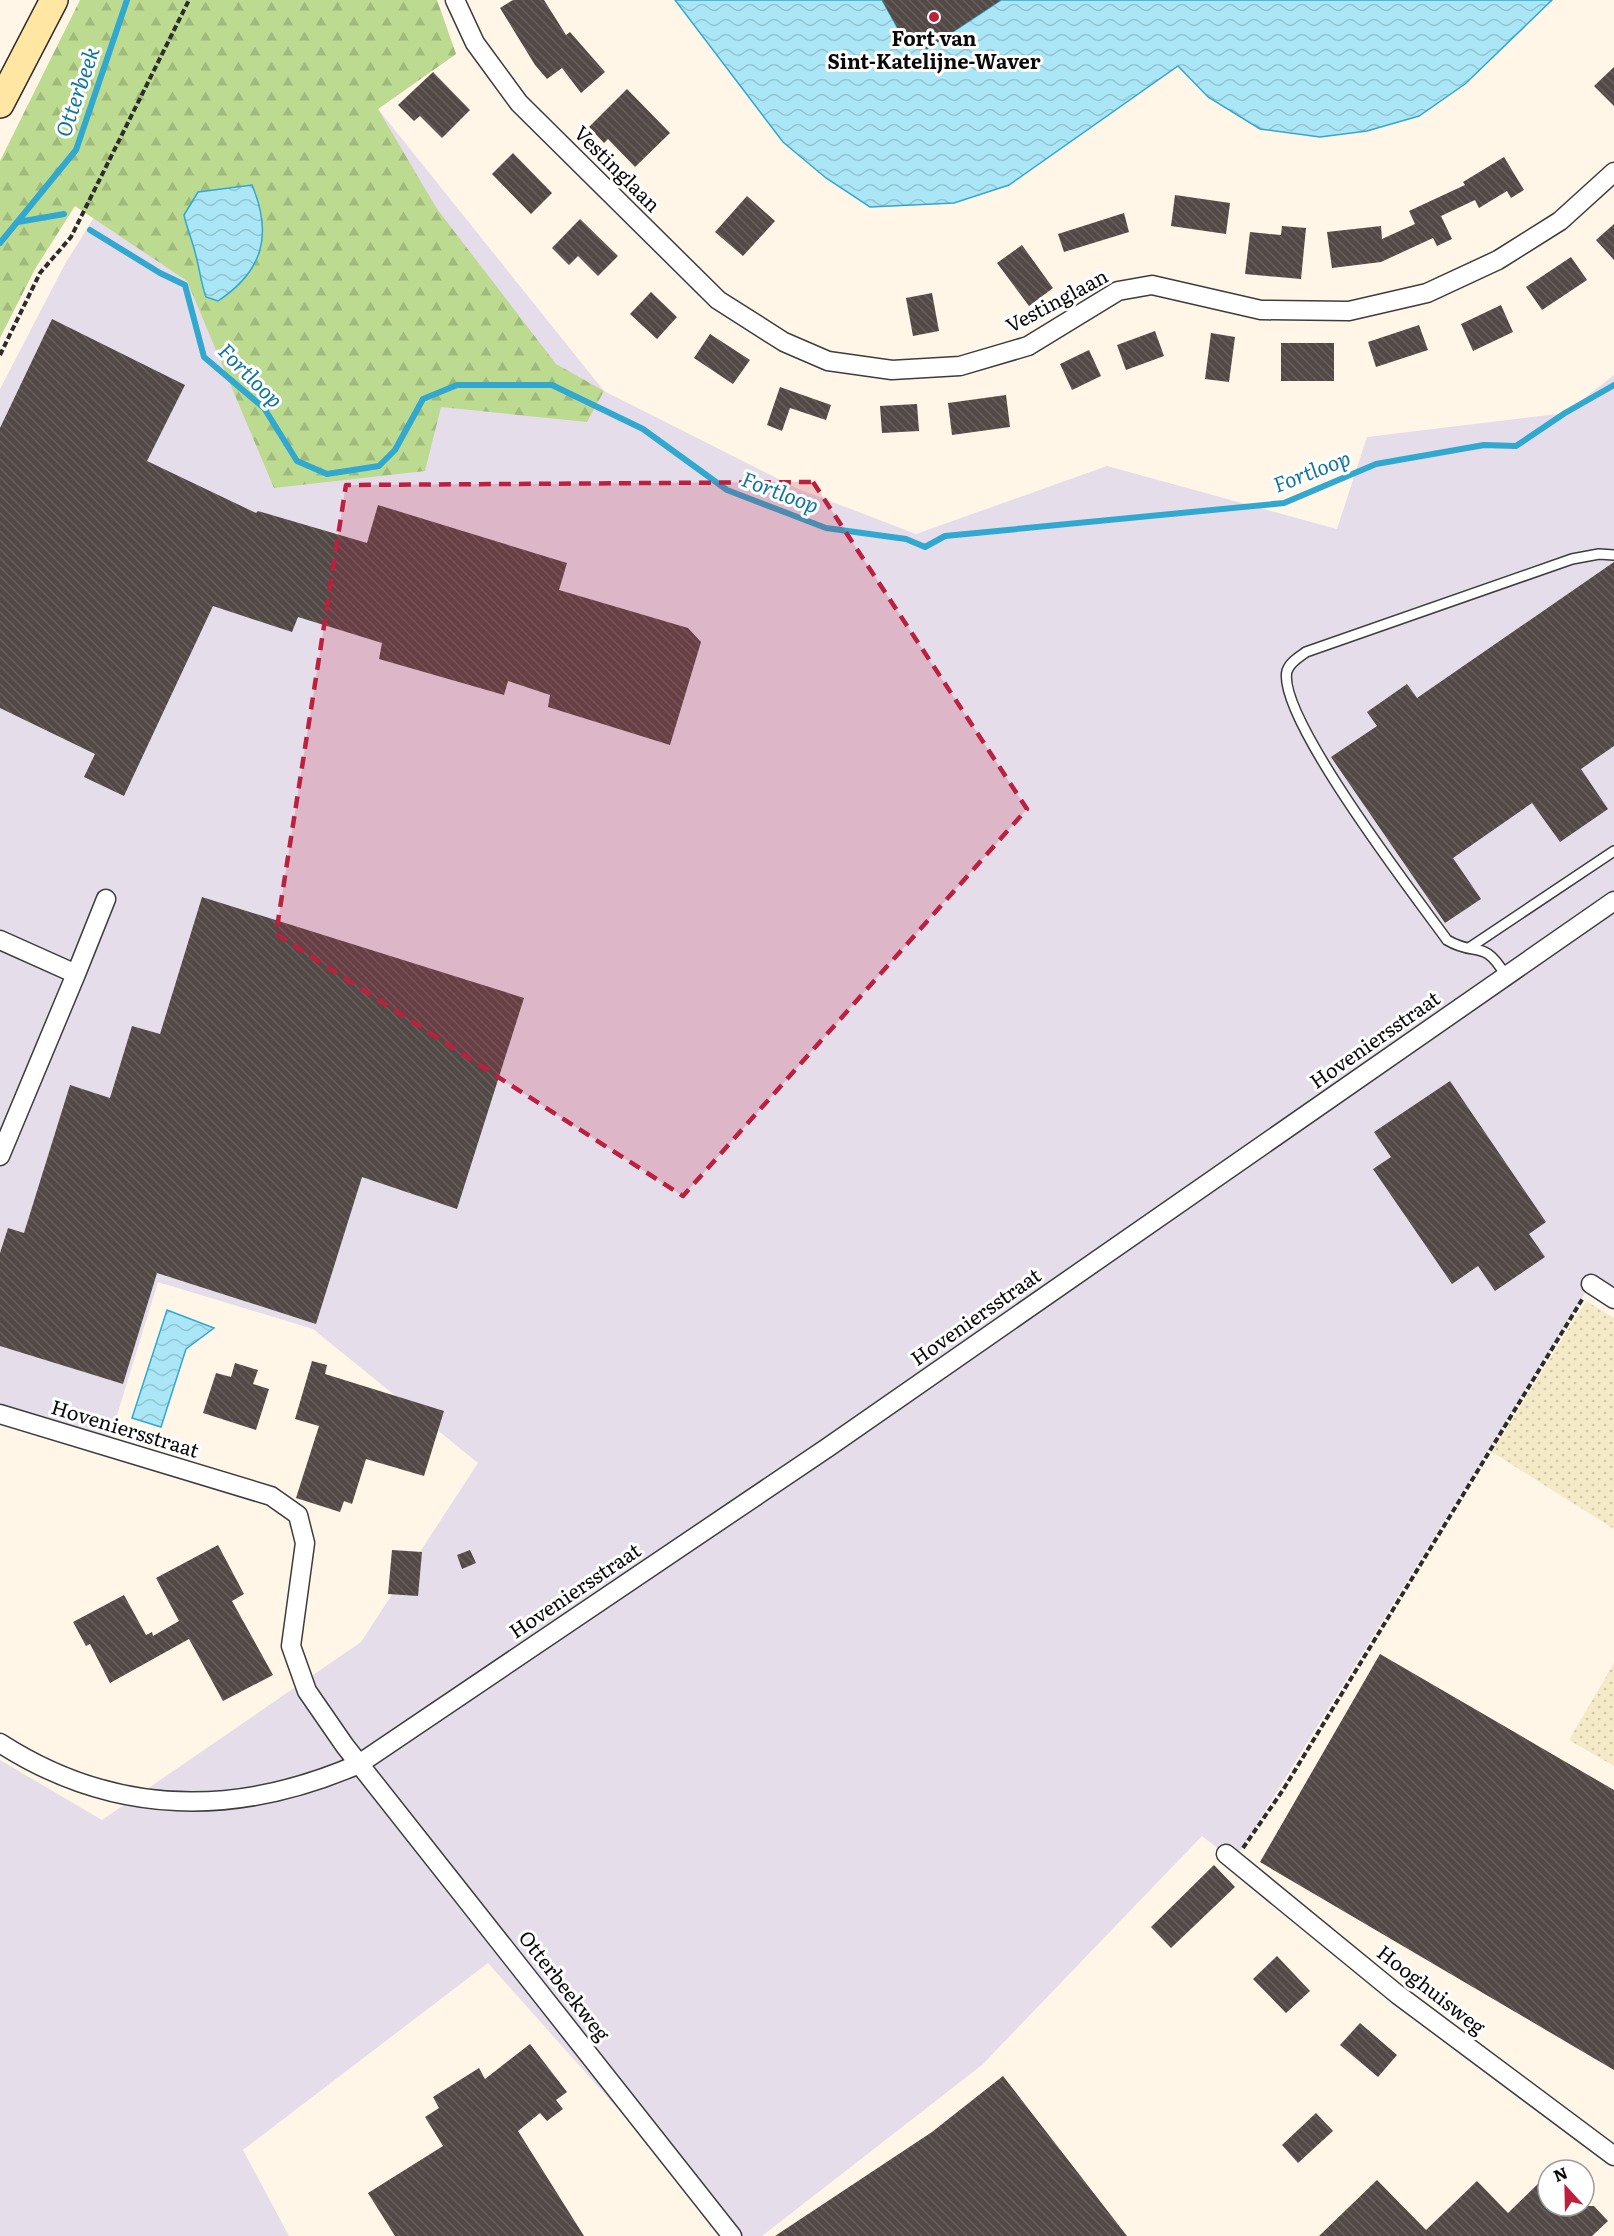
<svg xmlns="http://www.w3.org/2000/svg" width="1614" height="2236" viewBox="0 0 1614 2236" font-family="Literata,serif">
	<style>
		.industrial { fill: #e6ddea }
		.farmland { fill: url(#farmland-dots) }
		.forest { fill: url(#forest-firs) }
		.water { fill: url(#water-waves); stroke: #30a8cf; stroke-width: 1.5 }
		.lines { fill: none; stroke-linecap: round; stroke-linejoin: round }
		.stream { stroke: #30a8cf; stroke-width: 6 }
		.building { fill: url(#building-back-hatch) }
		.service-casing { stroke: #3d3d3d; stroke-width: 12 }
		.minor-casing { stroke: #3d3d3d; stroke-width: 21 }
		.secondary-casing { stroke: #2c2c2c; stroke-width: 30 }
		.path { stroke: #2c2c2c; stroke-width: 4; stroke-dasharray: 6 3; stroke-linecap: butt }
		.service { stroke: #fff; stroke-width: 9 }
		.minor { stroke: #fff; stroke-width: 18 }
		.secondary { stroke: #ffe6a2; stroke-width: 27 }
		.marked { fill: #bb203f; fill-opacity: 0.2; stroke: #bb203f; stroke-width: 4.5; stroke-dasharray: 12 8; stroke-linejoin: round }
		.poi-dot { fill: #bb203f; stroke: #fff; stroke-width: 2 }
		.labels { text-anchor: middle; stroke-width: 6; stroke-linejoin: round; paint-order: stroke }
		.poi-label { font-size: 20px; font-weight: bold; fill: #0a0a0a; stroke: #fff }
		.street-label { font-size: 20px; fill: #0a0a0a; stroke: #fff }
		.water-label { font-size: 21px; font-style: italic; fill: #12759c; stroke: #fff }
	</style>
	<defs>
		<pattern id="farmland-dots" width="8" height="8" patternUnits="userSpaceOnUse" patternTransform="scale(1.5)"><rect width="8" height="8" fill="#f4eac7"/><path d="M2 2h.1M6 6h.1" fill="none" stroke="#d0c7aa" stroke-width="1.8" stroke-linecap="round"/></pattern>
		<pattern id="forest-firs" width="22" height="20" patternUnits="userSpaceOnUse" patternTransform="scale(1.5)"><rect width="22" height="20" fill="#bcda90"/><path d="M5 1l3.5 6h-7zM16 11l3.5 6h-7z" fill="#a0ba7b"/></pattern>
		<pattern id="water-waves" width="16" height="10" patternUnits="userSpaceOnUse" patternTransform="scale(1.5)"><rect width="16" height="10" fill="#abe6f7"/><path d="M0 5q4-4 8 0t8 0" fill="none" stroke="#92c4d2"/></pattern>
		<pattern id="building-back-hatch" width="6" height="6" patternUnits="userSpaceOnUse" patternTransform="scale(1.5)"><rect width="6" height="6" fill="#534946"/><path d="M-1 5l2 2M0 0l6 6M5-1l2 2" fill="none" stroke="#675f5c"/></pattern>
	</defs>
	<rect width="100%" height="100%" fill="#fff6e7"/>
	<path class="industrial" d="M260,0H437L456,54L378,109L604,391L796,488L916,534L1107,466L1337,529L1367,437L1565,413L1614,375V1299L1590,1285L1234,1861L1202,1836L982,2065L762,2236H731L488,1963L243,2150L289,2236H0V1760L102,1820L361,1642L478,1463L313,1329L158,1282L110,1438L0,1404V389L65,264L95,216Z"/>
	<path class="farmland" d="M1586,1301L1614,1318V1529L1492,1452Z
		M1614,1663V1766L1569,1740Z"/>
	<path class="forest" d="M80,0H437L456,54L378,109L437,209L556,364L604,391L587,422L441,407L425,471L274,488L187,281L75,206L35,269L0,338V161Z"/>
	<path class="water" d="M675,0H882L902,36L927,49L1001,0H1552L1465,84L1419,116L1367,131L1320,137L1260,129L1208,97L1178,66L1009,185L954,203L870,207L826,178L783,142Z
		M252,185C273,235 263,271 218,301L206,297C201,283 200,271 196,256C193,242 187,229 184,215L198,192Z
		M167,1310L214,1328L186,1349L161,1427L132,1418Z"/>
	<g class="lines">
		<path class="stream" d="M18,222L64,214
			M90,230L160,273L185,285L204,357L264,408L297,461L327,474L379,466L395,450L423,399L457,385H552L643,429L727,490L826,528L906,539L925,547L945,536L1284,503L1376,464L1484,445L1516,446L1565,413L1614,385
			M0,243L76,150L127,0"/>
	</g>
	<path class="building" d="M513,0H544L566,35L570,32L605,72L581,93L562,68L547,79L535,65L500,8Z
		M882,0H1001L927,49L902,36Z
		M1614,67V106L1594,86Z
		M433,72L470,110L442,138L420,116L414,121L398,105Z
		M627,89L670,133L635,167L608,139L604,143L589,127Z
		M513,153L552,193L531,214L492,174Z
		M1504,157L1524,190L1511,198L1507,191L1479,208L1475,200L1441,216L1452,239L1437,246L1433,238L1381,262L1332,268L1327,232L1381,226L1382,239L1415,224L1409,211L1465,185L1463,182Z
		M1175,195L1230,203L1226,234L1171,226Z
		M747,196L775,221L743,256L715,232Z
		M1124,213L1129,232L1064,252L1058,234Z
		M580,219L618,256L598,276L578,256L569,265L552,248Z
		M1614,224V260L1596,240Z
		M1282,226L1306,228L1301,279L1245,274L1250,232L1281,235Z
		M1022,245L1053,288L1029,306L997,263Z
		M1571,257L1587,280L1542,310L1526,287Z
		M651,292L677,317L657,339L630,314Z
		M932,293L939,331L913,336L906,298Z
		M1501,305L1513,332L1473,351L1461,324Z
		M52,319L185,385L147,461L256,513L258,511L367,543L378,505L567,563L559,590L688,628L701,642L670,745L548,707L550,695L508,681L504,695L379,659L382,643L298,617L292,632L213,606L124,796L84,777L95,754L0,708V428Z
		M1419,325L1428,350L1376,367L1368,342Z
		M1155,331L1164,356L1126,370L1117,345Z
		M1211,333L1235,337L1229,382L1205,379Z
		M710,334L750,360L733,384L694,358Z
		M1281,343H1334V381H1281Z
		M1089,350L1101,376L1072,390L1060,364Z
		M780,387L831,405L826,420L790,408L782,431L767,425Z
		M1006,395L1010,427L952,435L948,403Z
		M917,404L919,431L882,433L880,406Z
		M1614,562V746L1581,769L1608,809L1560,842L1532,803L1453,858L1481,899L1445,923L1331,757L1377,726L1367,712L1407,684L1417,698Z
		M202,897L524,998L457,1209L362,1177L316,1324L157,1273L123,1384L0,1346V1253L8,1228L24,1233L70,1085L110,1098L132,1026L160,1034Z
		M1450,1081L1546,1222L1529,1234L1545,1257L1495,1291L1478,1266L1452,1284L1373,1169L1391,1157L1374,1132Z
		M312,1361L327,1365L325,1374L444,1411L424,1476L366,1459L352,1504L344,1501L340,1512L296,1498L319,1426L295,1419Z
		M235,1363L258,1370L253,1384L269,1389L256,1430L203,1413L216,1373L231,1377Z
		M218,1545L244,1594L232,1601L273,1675L223,1701L189,1639L110,1683L90,1644L86,1646L73,1622L124,1595L146,1635L152,1632L153,1636L179,1621L156,1578Z
		M392,1550L422,1552L418,1596L388,1594Z
		M470,1550L476,1563L462,1569L457,1555Z
		M1380,1654L1614,1790V2070L1260,1862Z
		M1214,1865L1235,1887L1171,1948L1151,1927Z
		M1277,1956L1310,1991L1286,2013L1253,1979Z
		M1360,2023L1397,2055L1378,2077L1340,2045Z
		M530,2044L567,2092L556,2100L563,2109L547,2121L540,2113L518,2131L584,2236H395L368,2193L443,2146L425,2117L439,2108L433,2097L479,2068L485,2079Z
		M1003,2076L1127,2236H775L932,2132Z
		M1316,2113L1333,2131L1298,2163L1282,2145Z
		M1548,2174V2206H1594L1608,2221L1592,2236H1319L1377,2180L1426,2230L1477,2181L1508,2213Z"/>
	<g class="lines">
		<defs>
			<path id="service" d="M1469,948L1614,851
				M1506,976C1483,937 1477,958 1447,940C1416,897 1276,716 1287,671C1290,662 1299,657 1306,652L1572,559L1599,554L1614,555"/>
			<path id="minor" d="M455,0L475,43L519,103L718,300L784,342L828,361L892,370L960,366L1028,346L1118,291L1152,285L1261,310L1349,311L1427,293L1498,260L1560,221L1614,172
				M0,940L76,974L0,1156
				M76,974L106,899
				M1591,1284L1614,1299
				M0,1414L271,1496L298,1515L305,1543L291,1646L307,1691L345,1746L732,2236
				M0,1743C115,1817 237,1817 359,1764L827,1448L1614,901
				M1226,1854L1397,1994L1614,2156"/>
			<path id="secondary" d="M0,104L54,0"/>
		</defs>
		<use href="#service" class="service-casing"/>
		<use href="#minor" class="minor-casing"/>
		<use href="#secondary" class="secondary-casing"/>
		<path class="path" d="M0,355L40,273L71,237L189,0
			M1243,1848L1283,1790L1583,1298"/>
		<use href="#service" class="service"/>
		<use href="#minor" class="minor"/>
		<use href="#secondary" class="secondary"/>
	</g>
	<path class="marked" d="M813,482L1027,809L683,1196L276,934L346,485Z"/>
	<circle class="poi-dot" cx="934" cy="17" r="6"/>
	<g class="labels">
		<g class="poi-label">
			<text x="934" y="46">Fort van<tspan x="934" dy="23">Sint-Katelijne-Waver</tspan></text>
		</g>
		<g class="street-label">
			<text transform="translate(617 169) rotate(45)" y="7">Vestinglaan</text>
			<text transform="translate(1057 301) rotate(-28)" y="7">Vestinglaan</text>
			<text transform="translate(1375 1040) rotate(-35)" y="7">Hoveniersstraat</text>
			<text transform="translate(976 1317) rotate(-35)" y="7">Hoveniersstraat</text>
			<text transform="translate(125 1429) rotate(17)" y="7">Hoveniersstraat</text>
			<text transform="translate(575 1591) rotate(-34)" y="7">Hoveniersstraat</text>
			<text transform="translate(564 1986) rotate(52)" y="7">Otterbeekweg</text>
			<text transform="translate(1431 1990) rotate(38)" y="7">Hooghuisweg</text>
		</g>
		<g class="water-label">
			<text transform="translate(78 92) rotate(-71)" y="7">Otterbeek</text>
			<text transform="translate(250 376) rotate(45)" y="7">Fortloop</text>
			<text transform="translate(1312 472) rotate(-21)" y="7">Fortloop</text>
			<text transform="translate(780 493) rotate(21)" y="7">Fortloop</text>
		</g>
	</g>
	<g transform="translate(1566 2188) rotate(338)"><circle r="28" fill="#ffffff" stroke="#9d9d9d" stroke-width="1.5"/>
	<path d="M0-4.5L10 22L0 15L-10 22Z" fill="#bb203f"/>
	<text y="-9" font-size="16" font-weight="bold" text-anchor="middle" fill="#0a0a0a">N</text>
	</g>
</svg>
